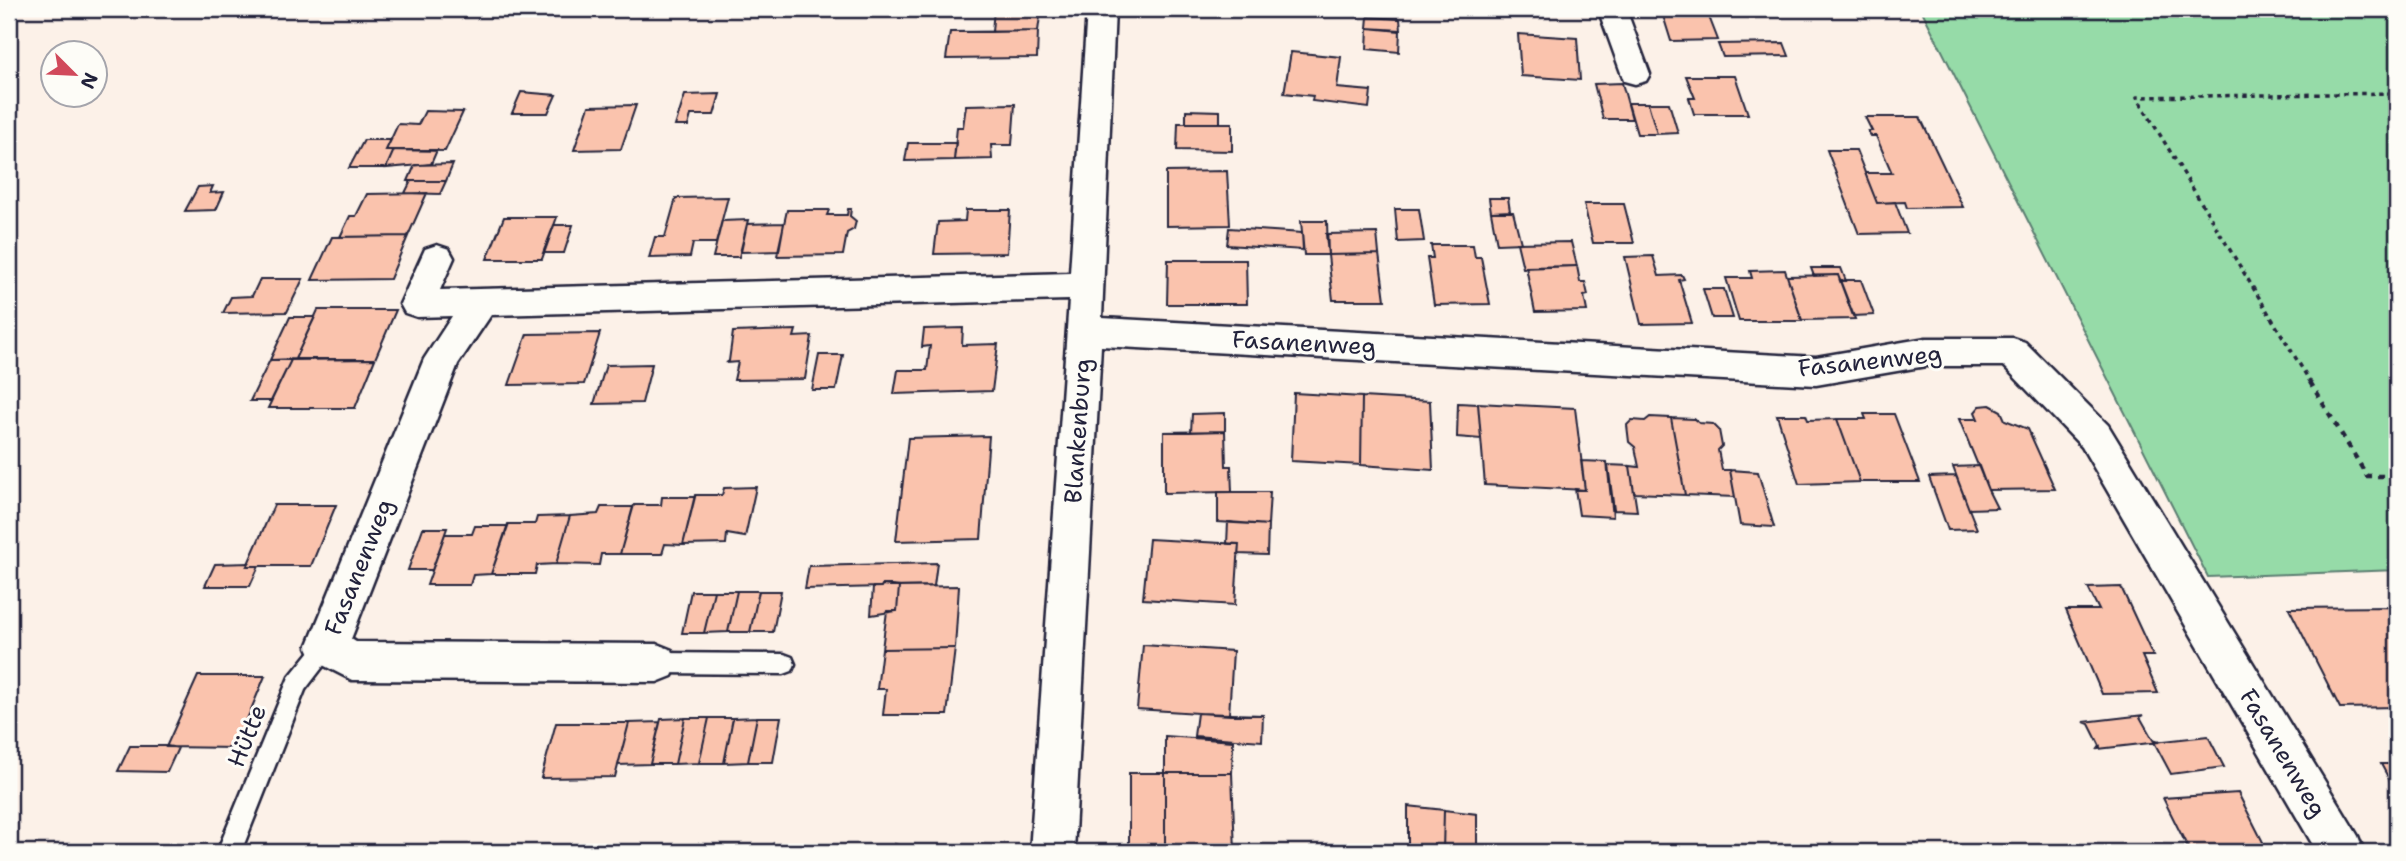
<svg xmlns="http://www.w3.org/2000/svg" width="2406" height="861" viewBox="0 0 2406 861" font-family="'Shantell Sans',sans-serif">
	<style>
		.green { fill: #96dba8; stroke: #5c7e72; stroke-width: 2 }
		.building { fill: #fac3ad; stroke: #22223b; stroke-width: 2 }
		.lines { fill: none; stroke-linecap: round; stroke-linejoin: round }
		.lane-casing { stroke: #22223b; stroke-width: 5 }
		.street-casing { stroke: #22223b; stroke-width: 5 }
		.path-far1 { stroke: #22223b; stroke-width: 3.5; stroke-dasharray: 4.5 4.5; stroke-linecap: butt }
		.path { stroke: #22223b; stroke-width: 4.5; stroke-dasharray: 6 6; stroke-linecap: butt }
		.lane { fill: #fdfcf7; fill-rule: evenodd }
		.street { fill: #fdfcf7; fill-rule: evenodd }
		.labels { text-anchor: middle; stroke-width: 6; stroke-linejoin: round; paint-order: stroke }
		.street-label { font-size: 24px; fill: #22223b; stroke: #fdfcf7 }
	</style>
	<rect width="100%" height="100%" fill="#fcf1e8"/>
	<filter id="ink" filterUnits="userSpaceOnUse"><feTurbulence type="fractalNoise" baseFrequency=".0143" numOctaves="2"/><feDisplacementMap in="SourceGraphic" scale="14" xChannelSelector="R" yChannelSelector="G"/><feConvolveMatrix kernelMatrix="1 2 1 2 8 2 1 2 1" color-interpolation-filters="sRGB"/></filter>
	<g filter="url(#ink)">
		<path class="green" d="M1921,9H2397V570L2208,577Z"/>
		<path class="building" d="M994,9H1041L1038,31L992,32Z
			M1323,9H1380L1379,14Z
			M1661,9H1706L1718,40L1671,41Z
			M1368,17L1400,19L1401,30L1367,28Z
			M1368,28L1400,31L1399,52L1367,49Z
			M1038,31L1037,58L946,59L950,32Z
			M1518,34L1577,38L1580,80L1521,76Z
			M1784,43L1789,56L1723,57L1718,44Z
			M1291,52L1341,57L1337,88L1371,91L1369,108L1312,101L1313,96L1284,93Z
			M1686,76H1735L1748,114H1694L1689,98H1695Z
			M1622,83L1632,119H1603L1594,84Z
			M521,92L556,95L548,113H512Z
			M720,94L714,115H691L688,126H675L685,95Z
			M1628,103H1648L1657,134H1637Z
			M1648,103H1669L1678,133L1657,134Z
			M1015,104L1012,145H991L992,159L954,160L957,127H963L966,105Z
			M636,105L621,149L574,150L589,106Z
			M1186,110L1220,111V123H1186Z
			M425,111L463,112L445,151L386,150L398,124L418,125Z
			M1865,117H1920L1963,207L1907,208L1905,202L1877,203L1865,173H1892L1876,136H1871L1868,131H1872Z
			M1178,123H1232V151L1177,150Z
			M364,140H391L386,150H394L386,168H349Z
			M908,143H956L954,160L905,161Z
			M394,150H437L431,164L386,168Z
			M1827,150H1856L1877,203L1895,202L1907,233L1859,234Z
			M453,164L446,181H408L415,165Z
			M1227,171L1230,225L1166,226V172Z
			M411,181H446L440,194L405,193Z
			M213,186L210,193L224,192L216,210L185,211L198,187Z
			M427,193L408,236L340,237L350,216H356L367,194Z
			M728,197L716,243H693L690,257L649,258L655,237H665L676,198Z
			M1489,198H1508L1510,211L1491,212Z
			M1584,204H1624L1634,243H1593Z
			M848,209H851L850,216L856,221L854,229L847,233L843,255L777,256L787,210H829L827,215H847Z
			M1395,209H1419L1424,241L1398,242Z
			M966,210H1010L1007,253L934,254L938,222L965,221Z
			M1491,212H1513L1521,243L1497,244Z
			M504,217H557L542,259H487Z
			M748,220L739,257H713L722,221Z
			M1301,221H1327L1328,255H1304Z
			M784,223L779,251L741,252L747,224Z
			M554,225H573L564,253H543Z
			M1229,228L1302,233L1303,250L1227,245Z
			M1377,233L1379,254L1328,255L1326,234Z
			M408,236L390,279L312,280L332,237Z
			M1571,242L1577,266L1523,268L1517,243Z
			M1431,245H1473L1475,257H1481L1490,304L1434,305L1427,258H1433Z
			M1379,254L1385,300H1333L1328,255Z
			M1653,256L1659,276L1682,275L1684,279L1679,280L1692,323L1641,324L1625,257Z
			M1168,260H1246L1247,304H1167Z
			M1577,266L1580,282H1585L1588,295L1584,296L1587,311L1535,312L1526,267Z
			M1811,268H1841L1846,281H1840L1838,275L1814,276Z
			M1785,270L1802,321H1739L1726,278H1752L1750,271Z
			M1838,275L1855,319L1802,320L1787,276Z
			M260,279H303L287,312L223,313L231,297L252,296Z
			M1846,280H1861L1874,315L1853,316L1840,281Z
			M1703,289H1724L1733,318H1712Z
			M318,310H396L375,359H295Z
			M290,317H315L295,359L270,360Z
			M963,328L962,345L998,344L992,391L894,394L898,370H927L930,346L922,347L924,329Z
			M796,330L794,337L812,336L805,379L734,380L738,362L726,363L729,361L733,332Z
			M600,333L584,384L509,385L527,334Z
			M819,355H843L836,390H812Z
			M375,359L355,408H268L291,360Z
			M270,360H291L271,401H250Z
			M652,364L642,403L594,404L606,365Z
			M1294,393L1362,397L1361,465L1291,461Z
			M1362,397L1430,401L1433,470L1361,465Z
			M1458,403L1478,404L1481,439L1457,437Z
			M1478,403L1575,408L1585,490L1485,485Z
			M1990,405L2001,411L2005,420L2028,429L2055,489L1988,490L1959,419H1978L1975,412L1980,406Z
			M1225,413V431L1191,432L1192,414Z
			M1864,414H1894L1920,482H1860L1837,419H1866Z
			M1777,415H1806L1808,420L1837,419L1860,482L1799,484Z
			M1650,417L1671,418L1685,495L1634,493L1630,466L1639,467L1635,447L1629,442L1627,425L1632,420L1645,421Z
			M1671,418L1694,419L1699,423L1713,424L1719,430L1722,446L1718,450L1722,470H1730L1735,497L1685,495Z
			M1225,431L1226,466H1231L1232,492L1164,493V432Z
			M989,436L981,539L896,541L908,438Z
			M1581,461L1607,462L1613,517L1579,515L1575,489L1585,490Z
			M1608,465L1630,466L1637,511L1614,510Z
			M1979,466L1988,490L1997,508L1969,509L1953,467Z
			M1730,470L1758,472L1774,527L1740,525Z
			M1956,476L1969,509L1977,529L1948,530L1929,477Z
			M756,487L745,537L727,534L726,544L683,545L695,495H722L724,488Z
			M1218,492H1270L1268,525L1218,522Z
			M662,497H695L683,545L665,544L662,554H620L634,505H661Z
			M274,505H336L311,566H247Z
			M601,507H633L620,554H601L599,565L556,564L570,516L598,514Z
			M570,516L556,564L537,565L535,574H491L508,524H535L537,517Z
			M1228,522L1268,525L1267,555L1238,554L1239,544H1227Z
			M475,526H508L491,574L473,575L470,585H427L445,534H472Z
			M423,528H447L432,570H408Z
			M1149,539L1239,544L1235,605L1143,599Z
			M249,563L247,566H259L250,586H205L215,564Z
			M937,563L934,586L890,587V585H882L881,587L805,589L809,566Z
			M882,585L899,587L897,611L871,615L873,587H881Z
			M959,586L955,648L882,649L887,611H897L899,587Z
			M2121,587L2153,656H2142L2158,693L2102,694L2066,610H2099L2088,588Z
			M691,591H714L704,633H682Z
			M714,591H737L728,632L704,633Z
			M737,591H759L750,632H728Z
			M759,591H781L773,632H750Z
			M2394,607L2397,613V707L2340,708L2289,608Z
			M1143,645L1233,651L1229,715L1137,709Z
			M955,648L947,715H883L886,689H877L882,649Z
			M198,676H265L235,748L166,747Z
			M1197,713L1263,715L1262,741L1194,736Z
			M2144,715L2140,717L2153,740L2159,742L2098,749L2100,746L2089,724L2084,722Z
			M757,717L748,762L724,763L733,718Z
			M757,717H781L773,762H748Z
			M685,718H709L699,763L675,764Z
			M685,718L675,764H650L661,719Z
			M709,718H733L724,763H699Z
			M660,722L650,764L618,765L629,723Z
			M556,723H629L615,777L541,778Z
			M1165,736L1233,741L1232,773H1165Z
			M2208,736L2224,767L2171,774L2154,742Z
			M130,746H167L178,748L167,772L118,771Z
			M2381,764H2397V794Z
			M1129,773H1165V852H1129Z
			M1165,773H1232L1235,852H1165Z
			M2238,793L2268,852H2190L2163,798Z
			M1408,806L1444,810L1443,852H1408Z
			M1444,810L1477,814V852H1443Z
			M895,844L898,845L897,852H824L825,845H828L827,851H894Z
			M772,845L770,852H687L690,846L770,847Z
			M606,848L605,852H512L513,849Z"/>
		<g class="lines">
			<defs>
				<path id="lane" d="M327,637L335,640L338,647L305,690L241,852H217L289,677L319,640Z
					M657,653L784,654L792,657L795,664L792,671L784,674L657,673L649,670L646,663L649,656Z"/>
				<path id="street" d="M1087,9H1115L1102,318L1816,357L1926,338H2013L2025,342L2108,425L2358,836L2364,852H2317L2082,447L2004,366H1926L1816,385L1101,346L1074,852H1030L1069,300L491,315L458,364L351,639L356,642L657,644L672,650L678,663L672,676L657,682L352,680L313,660L307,647L424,359L452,316L417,317L405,313L400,304L425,249L437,245L449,249L454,258L440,290L1070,273Z
					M1598,9H1626L1650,74L1646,81L1635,84L1624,81Z"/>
			</defs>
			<use href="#lane" class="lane-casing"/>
			<use href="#street" class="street-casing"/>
			<path class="path-far1" d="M2311,383L2137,97L2397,93"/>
			<path class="path" d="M2310,382L2367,476H2397"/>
			<use href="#lane" class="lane"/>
			<use href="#street" class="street"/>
		</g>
	</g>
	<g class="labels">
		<g class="street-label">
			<text transform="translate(1304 343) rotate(3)" y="8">Fasanenweg</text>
			<text transform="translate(1870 361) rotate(-6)" y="8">Fasanenweg</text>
			<text transform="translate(1078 431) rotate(-86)" y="8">Blankenburg</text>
			<text transform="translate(359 567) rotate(-68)" y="8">Fasanenweg</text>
			<text transform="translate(247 736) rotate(-68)" y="8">Hütte</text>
			<text transform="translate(2283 753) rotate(59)" y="8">Fasanenweg</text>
		</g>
	</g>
	<rect width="2406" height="861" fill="none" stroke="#fdfcf7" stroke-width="35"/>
	<rect x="18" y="18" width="2371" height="826" fill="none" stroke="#22223b" stroke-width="2.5" filter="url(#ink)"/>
	<g transform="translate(74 74) rotate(114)"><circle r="33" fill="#fdfcf7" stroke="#a5a5ac" stroke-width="2"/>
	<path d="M0-5L12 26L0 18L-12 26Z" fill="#d1495b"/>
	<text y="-10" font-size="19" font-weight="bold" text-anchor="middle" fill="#22223b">N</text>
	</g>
</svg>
